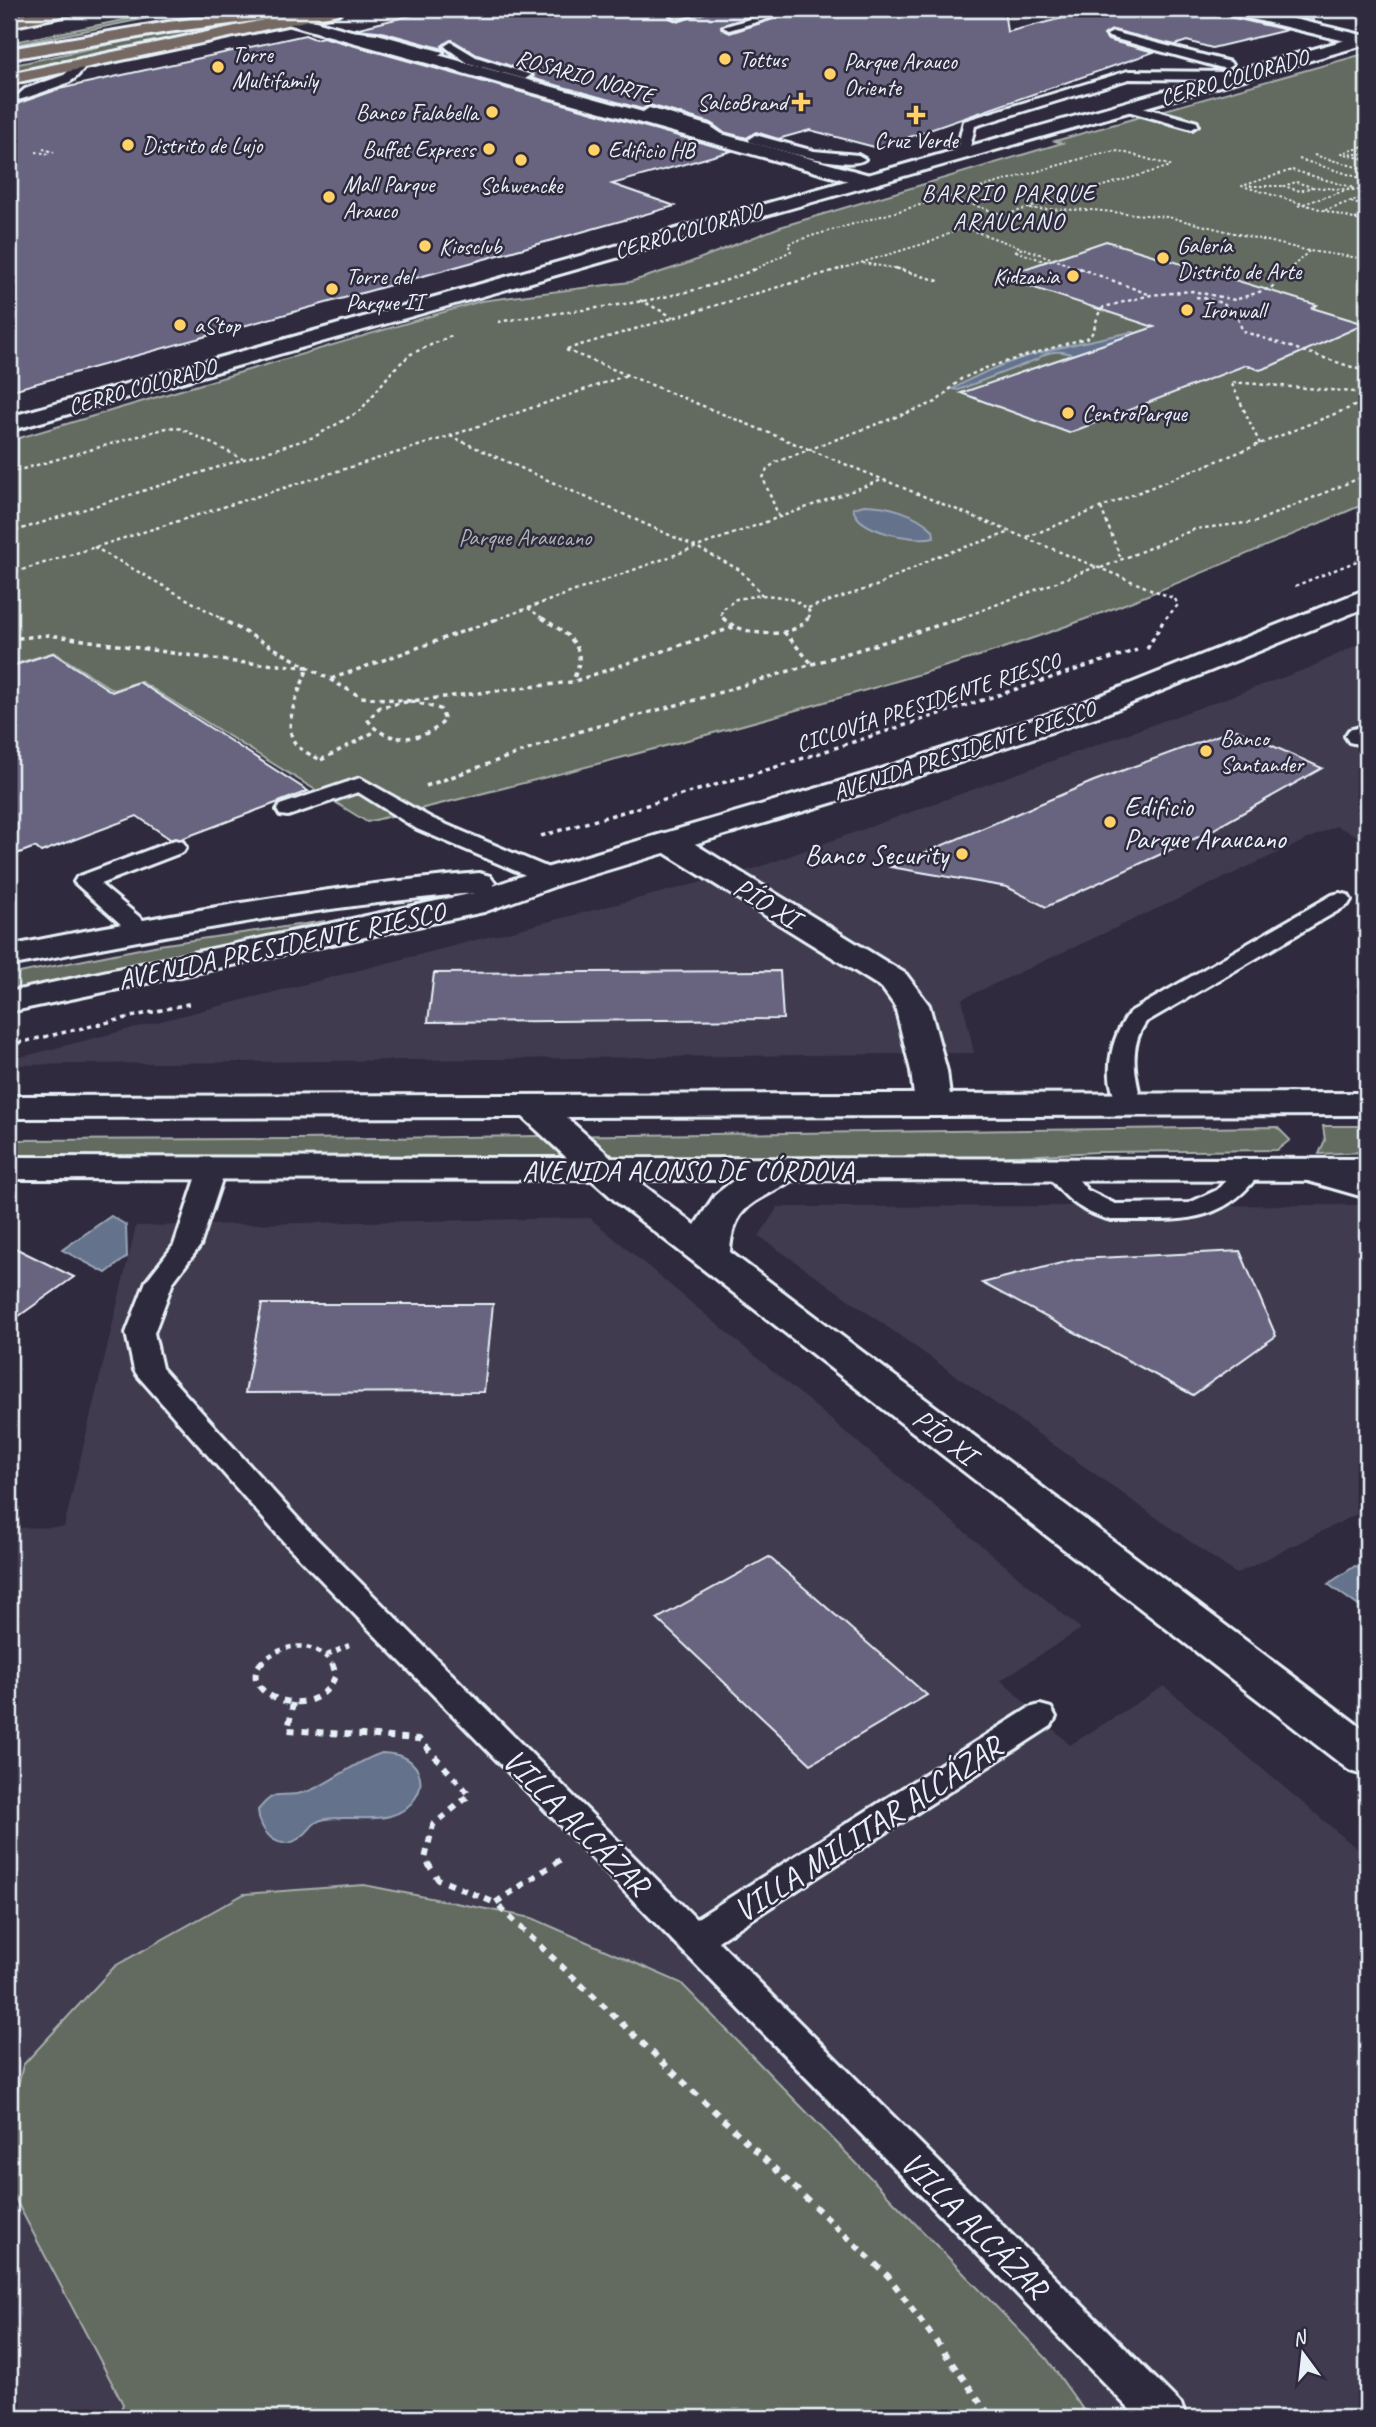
<svg xmlns="http://www.w3.org/2000/svg" width="1376" height="2427" viewBox="0 0 1376 2427" font-family="Caveat,sans-serif">
	<style>
		.built { fill: #403b50 }
		.green { fill: #646b5e; stroke: #a6aeab; stroke-width: 2 }
		.water { fill: #65728c; stroke: #99a5b7; stroke-width: 2 }
		.building { fill: #67647e; stroke: #e8f1f8; stroke-width: 2 }
		.lines { fill: none; stroke-linecap: round; stroke-linejoin: round }
		.lane-casing { stroke: #e8f1f8; stroke-width: 6 }
		.street-casing { stroke: #e8f1f8; stroke-width: 6 }
		.secondary-casing { stroke: #e8f1f8; stroke-width: 6 }
		.primary-casing { stroke: #e8f1f8; stroke-width: 6 }
		.highway-casing { stroke: #e8f1f8; stroke-width: 6 }
		.path-far4 { stroke: #e8f1f8; stroke-width: 2; stroke-dasharray: 2.5 2.5; stroke-linecap: butt }
		.path-far3 { stroke: #e8f1f8; stroke-width: 2.5; stroke-dasharray: 3.5 3.5; stroke-linecap: butt }
		.path-far2 { stroke: #e8f1f8; stroke-width: 3.5; stroke-dasharray: 4.5 4.5; stroke-linecap: butt }
		.path-far1 { stroke: #e8f1f8; stroke-width: 4.5; stroke-dasharray: 5 5; stroke-linecap: butt }
		.path { stroke: #e8f1f8; stroke-width: 6; stroke-dasharray: 7 7; stroke-linecap: butt }
		.lane { fill: #2f2a3d; fill-rule: evenodd }
		.street { fill: #2f2a3d; fill-rule: evenodd }
		.secondary { fill: #2f2a3d; fill-rule: evenodd }
		.primary { fill: #766964; fill-rule: evenodd }
		.highway { fill: #766964; fill-rule: evenodd }
		.poi-dot { fill: #ffd166; stroke: #2f2a3d; stroke-width: 2.5 }
		.labels { text-anchor: middle; stroke-width: 5; stroke-linejoin: round; paint-order: stroke }
		.far-poi-label { font-size: 23px; fill: #e8f1f8; stroke: #2f2a3d; text-anchor: start }
		.far-street-label { font-size: 23px; fill: #e8f1f8; stroke: #2f2a3d }
		.far-park-label { font-size: 23px; fill: #adb5b3; stroke: #2f2a3d }
		.far-neighbourhood-label { font-size: 24px; letter-spacing: 2px; fill: #e8f1f8; stroke: #2f2a3d }
		.poi-label { font-size: 28px; fill: #e8f1f8; stroke: #2f2a3d; text-anchor: start }
		.street-label { font-size: 28px; fill: #e8f1f8; stroke: #2f2a3d }
		.near-street-label { font-size: 33px; fill: #e8f1f8; stroke: #2f2a3d }
	</style>
	<rect width="100%" height="100%" fill="#2f2a3d"/>
	<filter id="ink" filterUnits="userSpaceOnUse"><feTurbulence type="fractalNoise" baseFrequency=".0143" numOctaves="2"/><feDisplacementMap in="SourceGraphic" scale="14" xChannelSelector="R" yChannelSelector="G"/><feConvolveMatrix kernelMatrix="1 2 1 2 8 2 1 2 1" color-interpolation-filters="sRGB"/></filter>
	<g filter="url(#ink)">
		<path class="built" d="M1367,640V840L1336,826L962,999L974,1053L9,1065V1060L753,869L1309,668Z
			M1367,1205V1509L1236,1574L759,1236L778,1207Z
			M590,1218L1081,1629L1001,1680L1070,1745L1164,1686L1367,1857V2418H9V1528L64,1527L136,1226Z"/>
		<path class="green" d="M178,9H192L9,46V43Z
			M284,15L9,73V66L158,34Z
			M1367,53V503C1239,557 1112,614 979,656C777,719 572,772 367,822L140,681L113,690L54,652L9,666V441L481,301L630,282L686,264L780,227L1062,143L1055,141Z
			M325,921L9,998V975L159,945Z
			M1323,1126H1367V1152L1319,1154L1325,1140Z
			M1277,1127L1290,1140L1277,1150L1099,1152L955,1159L9,1165V1140L296,1139Z
			M364,1885L532,1918L681,1983L1047,2359L1089,2418H118L123,2404L9,2187V2124L23,2065L115,1966L244,1894Z"/>
		<path class="water" d="M1132,332L1148,336L1079,357C1065,351 1050,348 1038,359L958,390L953,389C1008,355 1070,345 1132,332Z
			M864,505C888,505 916,513 933,530L934,537C914,542 857,532 853,508Z
			M111,1216L126,1225L127,1257L106,1273L62,1250Z
			M1355,1566L1367,1575V1612L1328,1584Z
			M382,1753C398,1754 410,1756 418,1771C422,1779 421,1789 416,1797C396,1829 357,1814 326,1819C312,1821 312,1829 301,1837C279,1854 259,1832 258,1810C276,1789 275,1797 297,1794C322,1791 354,1761 382,1753Z"/>
		<path class="building" d="M437,9H685L669,15L670,18L678,22L715,9H775L721,26L722,29L730,33L804,9H1004L1007,32L1099,9H1221L1230,17L1287,30L1212,48L1187,41L1175,45L1112,30L1104,35L1108,40L1154,52L878,148L810,130L778,139L756,132L747,138L723,132L711,123L650,105L642,109L531,78L534,76L532,73L477,55L452,40L442,46L455,57L444,54V49L378,31L355,29Z
			M1261,9H1311L1313,21Z
			M305,35L315,39L323,37L732,151L612,184L675,206L9,391V100L14,98L19,103L59,89Z
			M1106,241L1317,305L1312,308L1365,324L1271,366L1260,370L1246,365L1069,433L961,393L1154,327L1001,277Z
			M53,653L112,692L139,682L308,791L181,839H170L137,816L41,852L35,847L9,857V667Z
			M1235,729L1322,768L1207,833L1046,907L1007,887L891,867L1094,781Z
			M780,971L783,1019L428,1022L434,973Z
			M9,1245L74,1277L9,1323Z
			M1240,1251L1276,1336L1193,1395L982,1283L1077,1259Z
			M262,1304H493L484,1392L245,1393Z
			M769,1557L927,1695L811,1764L657,1619Z"/>
		<g class="lines">
			<defs>
				<path id="lane" d="M15,9H31L45,16L39,19Z
					M693,9H712L677,19L671,16Z
					M783,9H801L729,30L723,27Z
					M340,30L377,34L443,52L437,56L377,40L336,35V31Z
					M1113,32L1230,62L1232,65L1226,69L1109,37L1107,35Z
					M451,42L476,57L531,75L525,79L468,63L447,48L445,46Z
					M81,60L87,64C82,70 78,77 71,81C66,84 21,100 18,100L16,97L25,89L64,75Z
					M1128,71L1236,72L1242,76L1236,80L1129,79L975,126L968,156L963,157L956,153L964,121Z
					M1128,103L1197,122L1198,125L1192,129L1124,110V104Z
					M649,108L710,126L732,141L731,144H721L700,132L645,115L643,112Z
					M755,135L814,151L858,155L865,159C849,172 772,148 750,142L749,139Z
					M360,778L433,819L558,872L561,877L558,882H542L417,829L358,792L288,816L280,815L277,810L280,805Z
					M175,840L183,842L186,847L183,852L100,884L149,925L152,930L149,935H133L74,882L77,877Z
					M1340,893L1348,895L1351,900L1348,905L1146,1022C1128,1047 1135,1076 1142,1104L1139,1109L1130,1111L1121,1109C1101,1080 1110,1038 1130,1012L1332,895Z
					M1250,1161L1259,1164L1263,1169C1221,1229 1176,1219 1111,1220C1080,1212 1063,1197 1045,1171L1049,1166L1058,1163L1067,1166L1087,1190L1115,1204L1189,1203L1217,1190L1241,1164Z
					M212,1162L221,1165L225,1170L200,1246L173,1282L154,1333L162,1368L306,1528L696,1919L1029,1708L1040,1705L1051,1708L1056,1717L1051,1726L718,1941L1181,2404L1186,2418H1138L284,1542L138,1376L134,1370L126,1333L146,1281L174,1245L199,1170L203,1165Z
					M1303,1164L1367,1182V1198L1294,1177L1290,1172L1294,1167Z"/>
				<path id="street" d="M1223,9H1251L1362,35L1367,36V44L1362,45L1231,14Z
					M290,14L873,176L876,180L873,184H859L284,23L282,19Z
					M1360,727L1367,728V746L1349,742L1345,736L1349,730Z
					M671,833L682,836L906,974L929,1005L947,1071L951,1104L946,1112L933,1115L920,1112L915,1104L911,1071L895,1006L882,988L660,850L655,843L660,836Z"/>
				<path id="secondary" d="M1367,34V44L9,431V417Z
					M1367,589V607L1102,715L891,785L561,884L484,912L9,1012V992L474,893C317,906 163,935 9,966V946C165,914 320,887 479,873L490,876L495,883L493,886L539,870L869,773L1082,703Z
					M1367,1093V1115L566,1117L612,1158L1367,1159V1181L792,1180C758,1203 733,1202 730,1252L1367,1732V1776L1350,1771L619,1204L592,1180L9,1179V1157L567,1158L523,1117L9,1118V1096ZM637,1180H734L715,1195L695,1225Z"/>
				<path id="primary" d="M50,9H81L73,14L9,27V17Z
					M316,9H346L338,14L9,84V74Z"/>
				<path id="highway" d="M273,9H318L310,14L168,32L9,59V49L168,22Z"/>
			</defs>
			<use href="#lane" class="lane-casing"/>
			<use href="#street" class="street-casing"/>
			<use href="#secondary" class="secondary-casing"/>
			<use href="#primary" class="primary-casing"/>
			<use href="#highway" class="highway-casing"/>
			<path class="path-far4" d="M1367,146L1342,153L1367,160
				M43,149L54,152
				M36,152L50,154
				M1350,154H1367
				M1314,155L1367,170
				M1299,159L1367,180
				M1292,170L1354,188L1303,204L1242,186Z
				M1296,182L1312,187L1300,191L1284,186Z
				M1250,186H1284
				M1312,187L1367,191
				M949,197L1004,215
				M1351,202L1367,207
				M1303,204L1367,223
				M1298,206L1303,204
				M1030,209L1091,210L1168,217L1309,251L1367,259
				M1325,210L1367,196
				M1355,219L1367,215
				M965,228L1022,248
				M1015,251L1023,248L1083,270
				M1016,251L1047,262
				M863,263L905,270
				M754,270L791,251L788,244L808,237L1098,154L1119,151L1173,166
				M837,270L933,241L964,227L1171,166
				M1289,270L1309,251"/>
			<path class="path-far3" d="M895,268L939,281
				M1079,268L1151,295
				M1196,297C1219,300 1237,306 1242,331L1367,372
				M640,300L673,317
				M498,322C584,307 676,305 757,268
				M567,349L843,268
				M566,350L1175,599L1178,605L1164,620
				M450,436L696,547L740,570L762,595
				M1260,444L1231,382L1367,393
				M9,473L170,427L182,429L243,459
				M1101,508L1121,559
				M779,517L763,478L767,469L776,462L936,402L961,379L988,367L1089,337C1098,328 1094,315 1104,307L1151,295L1192,291L1235,300L1271,288L1291,268
				M9,533L314,437L360,411L394,369L411,354L453,335
				M1027,537L1367,401
				M94,547L224,620
				M1101,568L1195,529L1255,522L1367,475
				M9,574L450,436L627,375
				M1295,586L1367,557
				M762,595C781,596 798,598 811,613L807,620
				M528,608L545,620
				M808,608L876,586L938,556L1011,532
				M495,620L882,480
				M725,620L721,616L722,610L736,599L762,595
				M956,620L1096,567"/>
			<path class="path-far2" d="M220,618L361,697L411,701L572,682L734,627
				M542,618C569,635 591,647 572,681
				M723,618C740,636 793,641 808,618
				M784,632L813,665
				M9,639L49,635L235,662L308,667C302,687 281,723 295,743C301,751 311,755 319,759
				M1147,649L1165,618
				M331,679L500,618
				M411,701L440,709L445,720C426,742 385,746 368,720L380,707Z
				M321,760L376,731
				M426,786L584,730L695,700L962,618
				M541,836L770,769L1137,650
				M9,1045L192,1003"/>
			<path class="path-far1" d="M327,1655L349,1645
				M261,1663C282,1643 312,1639 332,1663"/>
			<path class="path" d="M263,1661C230,1692 317,1729 336,1674L331,1661
				M293,1703L288,1730L419,1739L470,1795L433,1825L425,1859L438,1879L495,1903
				M560,1860L495,1903L889,2277L992,2418"/>
			<use href="#lane" class="lane"/>
			<use href="#street" class="street"/>
			<use href="#secondary" class="secondary"/>
			<use href="#primary" class="primary"/>
			<use href="#highway" class="highway"/>
		</g>
	</g>
	<g class="poi-dot">
		<circle cx="725" cy="59" r="7"/>
		<circle cx="218" cy="67" r="7"/>
		<circle cx="830" cy="74" r="7"/>
		<path d="M797.5 91.5h7v7h7v7h-7v7h-7v-7h-7v-7h7z"/>
		<circle cx="492" cy="112" r="7"/>
		<path d="M912.5 104.5h7v7h7v7h-7v7h-7v-7h-7v-7h7z"/>
		<circle cx="128" cy="145" r="7"/>
		<circle cx="489" cy="149" r="7"/>
		<circle cx="594" cy="150" r="7"/>
		<circle cx="521" cy="160" r="7"/>
		<circle cx="329" cy="197" r="7"/>
		<circle cx="425" cy="246" r="7"/>
		<circle cx="1163" cy="258" r="7"/>
		<circle cx="1073" cy="276" r="7"/>
		<circle cx="332" cy="289" r="7"/>
		<circle cx="1187" cy="310" r="7"/>
		<circle cx="180" cy="325" r="7"/>
		<circle cx="1068" cy="413" r="7"/>
		<circle cx="1206" cy="751" r="7"/>
		<circle cx="1110" cy="822" r="7"/>
		<circle cx="962" cy="854" r="7"/>
	</g>
	<g class="labels">
		<g class="far-poi-label">
			<text x="232" y="62">Torre<tspan x="232" dy="26">Multifamily</tspan></text>
			<text x="739" y="67">Tottus</text>
			<text x="844" y="69">Parque Arauco<tspan x="844" dy="26">Oriente</tspan></text>
			<text x="787" y="110" text-anchor="end">SalcoBrand</text>
			<text x="478" y="120" text-anchor="end">Banco Falabella</text>
			<text x="916" y="148" text-anchor="middle">Cruz Verde</text>
			<text x="142" y="153">Distrito de Lujo</text>
			<text x="475" y="157" text-anchor="end">Buffet Express</text>
			<text x="608" y="158">Edificio HB</text>
			<text x="343" y="192">Mall Parque<tspan x="343" dy="26">Arauco</tspan></text>
			<text x="521" y="193" text-anchor="middle">Schwencke</text>
			<text x="1177" y="253">Galería<tspan x="1177" dy="26">Distrito de Arte</tspan></text>
			<text x="439" y="254">Kiosclub</text>
			<text x="346" y="284">Torre del<tspan x="346" dy="26">Parque II</tspan></text>
			<text x="1059" y="284" text-anchor="end">Kidzania</text>
			<text x="1201" y="318">Ironwall</text>
			<text x="194" y="333">aStop</text>
			<text x="1082" y="421">CentroParque</text>
			<text x="1220" y="746">Banco<tspan x="1220" dy="26">Santander</tspan></text>
		</g>
		<g class="far-street-label">
			<text transform="translate(585 76) rotate(16)" y="8">ROSARIO NORTE</text>
			<text transform="translate(1234 77) rotate(-16)" y="8">CERRO COLORADO</text>
			<text transform="translate(688 230) rotate(-16)" y="8">CERRO COLORADO</text>
			<text transform="translate(142 386) rotate(-16)" y="8">CERRO COLORADO</text>
			<text transform="translate(928 702) rotate(-18)" y="8">CICLOVÍA PRESIDENTE RIESCO</text>
			<text transform="translate(964 750) rotate(-18)" y="8">AVENIDA PRESIDENTE RIESCO</text>
		</g>
		<g class="far-park-label">
			<text x="525" y="545">Parque Araucano</text>
		</g>
		<g class="far-neighbourhood-label">
			<text x="1009" y="201">BARRIO PARQUE<tspan x="1009" dy="28">ARAUCANO</tspan></text>
		</g>
		<g class="poi-label">
			<text x="1124" y="816">Edificio<tspan x="1124" dy="32">Parque Araucano</tspan></text>
			<text x="948" y="864" text-anchor="end">Banco Security</text>
		</g>
		<g class="street-label">
			<text transform="translate(767 902) rotate(31)" y="10">PÍO XI</text>
			<text transform="translate(281 945) rotate(-12)" y="10">AVENIDA PRESIDENTE RIESCO</text>
			<text x="688" y="1180">AVENIDA ALONSO DE CÓRDOVA</text>
			<text transform="translate(945 1436) rotate(38)" y="10">PÍO XI</text>
		</g>
		<g class="near-street-label">
			<text transform="translate(577 1821) rotate(45)" y="12">VILLA ALCÁZAR</text>
			<text transform="translate(867 1828) rotate(-33)" y="12">VILLA MILITAR ALCÁZAR</text>
			<text transform="translate(975 2224) rotate(45)" y="12">VILLA ALCÁZAR</text>
		</g>
	</g>
	<rect width="1376" height="2427" fill="none" stroke="#2f2a3d" stroke-width="35"/>
	<rect x="18" y="18" width="1341" height="2392" fill="none" stroke="#e8f1f8" stroke-width="2.5" filter="url(#ink)"/>
	<g transform="translate(1303 2354) rotate(345)" stroke="#2f2a3d" stroke-width="5" paint-order="stroke">
	<path d="M0-5L12 26L0 18L-12 26Z" fill="#e8f1f8"/>
	<text y="-10" font-size="19" font-weight="bold" text-anchor="middle" fill="#e8f1f8">N</text>
	</g>
</svg>
